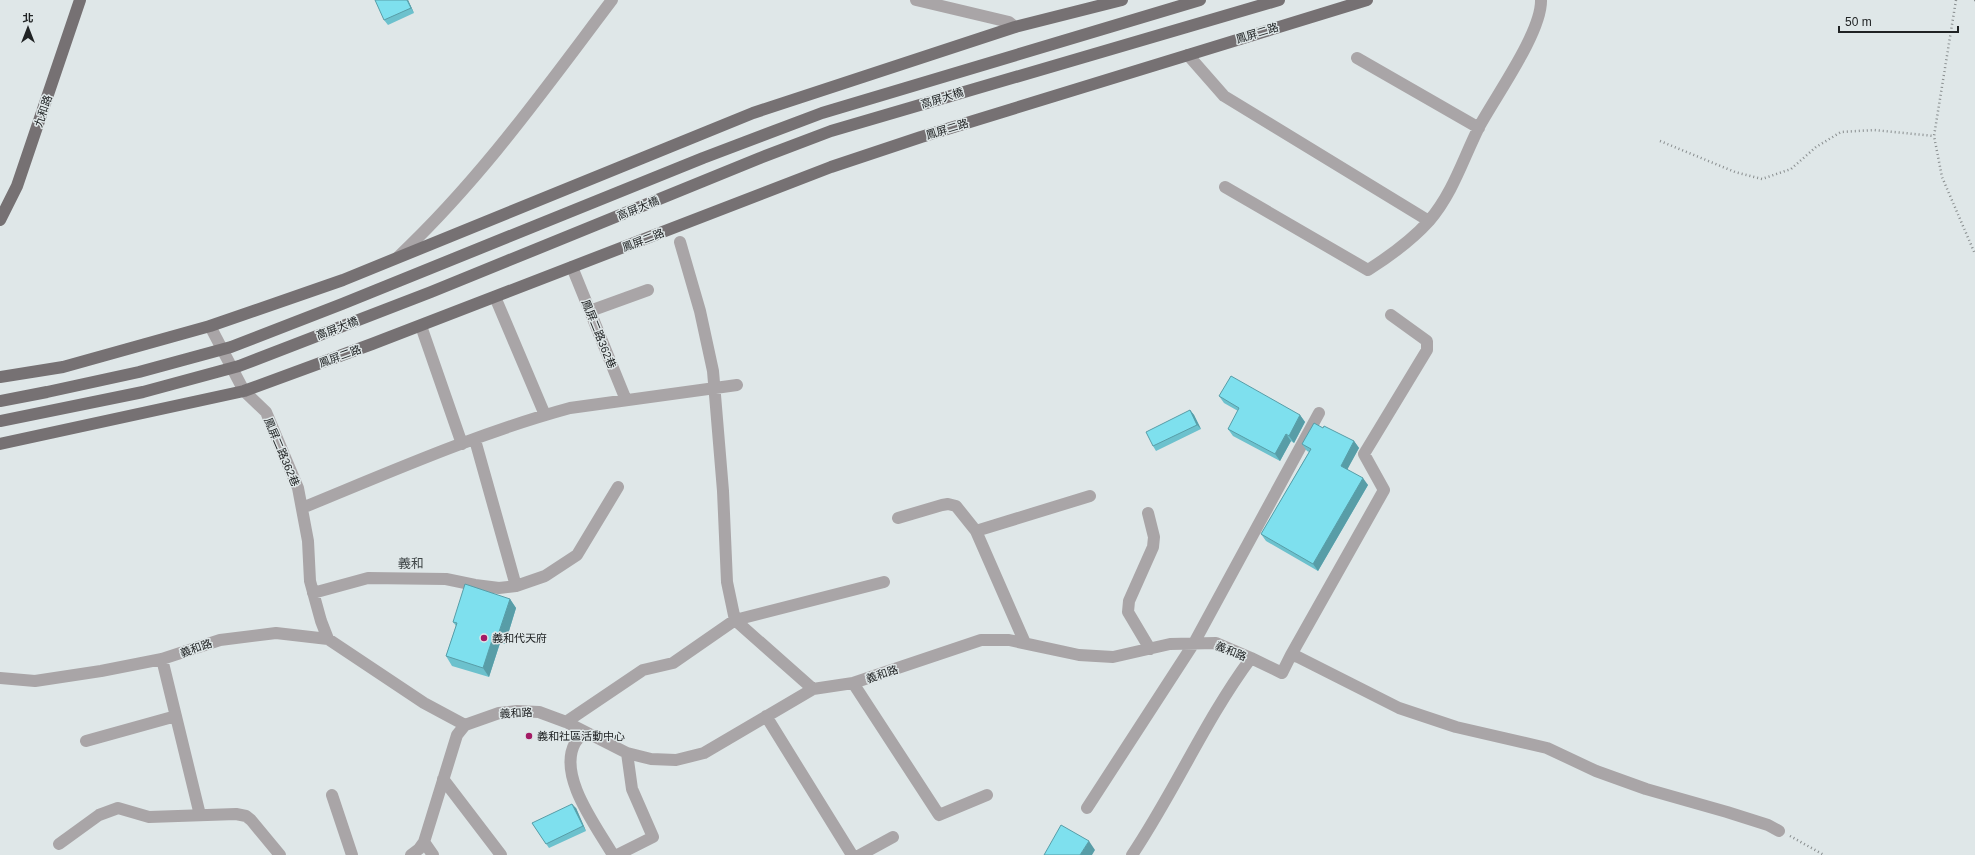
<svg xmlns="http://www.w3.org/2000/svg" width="1975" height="855" viewBox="0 0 1975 855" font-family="Helvetica,'Noto Sans TC',sans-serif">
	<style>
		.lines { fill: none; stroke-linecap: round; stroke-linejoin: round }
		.path { stroke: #888d8e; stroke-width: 2.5; stroke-dasharray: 1 3; stroke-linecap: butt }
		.minor { stroke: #a9a5a7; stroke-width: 12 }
		.major { stroke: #767173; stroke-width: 12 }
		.wall { fill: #6cc1cd }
		.shaded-wall { fill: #589da7 }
		.building { fill: #7ee0ee; stroke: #589da7 }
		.poi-dot { fill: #a31b65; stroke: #dfe7e8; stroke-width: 1.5 }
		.labels { text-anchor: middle; stroke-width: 3; stroke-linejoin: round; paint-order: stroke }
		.street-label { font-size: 11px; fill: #202324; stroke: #dfe7e8 }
		.poi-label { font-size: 11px; fill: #202324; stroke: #dfe7e8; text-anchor: start }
		.quarter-label { font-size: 13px; fill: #404748; stroke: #dfe7e8 }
	</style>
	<rect width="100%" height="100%" fill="#dfe7e8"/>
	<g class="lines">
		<path class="path" d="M1956,0L1934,136L1942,177L1975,254
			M1974,0H1975
			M1660,141L1735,172L1762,179L1791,169L1816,147L1841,132L1874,130L1934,136
			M1790,836L1824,855"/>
		<path class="minor" d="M916,0L1009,22L1015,27
			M1188,55L1224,96L1429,221
			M1357,58L1479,128
			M1225,187L1368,270C1390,256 1411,241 1429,221C1453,193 1463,159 1479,127C1495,97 1542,32 1541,0
			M680,242L700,311L713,371L723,491L727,582L735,620L813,689
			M398,257C481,179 544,90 612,0
			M572,267L626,400
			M495,297L545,415
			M590,311L648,290
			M210,326L244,391L266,412L298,488L308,541L310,581L321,621L328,639
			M421,326L462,444
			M475,440L516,586
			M302,508C390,472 478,433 570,408L737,385
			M1148,513L1154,537L1153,547L1129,601L1128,612L1150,649
			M898,518L942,505L948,504L956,506L976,531L1025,643
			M976,531L1090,496
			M313,593L368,578L446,579L475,585L499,588L516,586L545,576L577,555L618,487
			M1291,655L1384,490L1364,454L1427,350V341L1391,315
			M1251,658L1282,673L1291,655L1298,657L1399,708L1456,727L1547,748L1596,771L1646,789L1727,812L1768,825L1779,831
			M162,659L200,815
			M0,678L35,681L101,671L162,659L220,640L276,633L328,639L424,703L465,725
			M853,683L939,815L987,795
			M766,716L852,855
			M566,722L643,670L673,663L735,620L884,582
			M585,732C582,735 577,739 575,743C557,776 597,827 613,855
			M86,741L176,716
			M443,779L501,855
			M332,795L352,855
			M1087,808L1194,643L1319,413
			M424,842L433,855
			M59,844L99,815L118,808L149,817L236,814L246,816L251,820L280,855
			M411,855L419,849L424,842L457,735L465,725L499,713L517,711L539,712L566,722L627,753L651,759L676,760L704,753L813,689L853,683L981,640H1009L1079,655L1113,657L1170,644L1216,643L1251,658C1205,720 1175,791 1132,855
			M617,855L653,837L632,789L627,753
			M860,855L893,837"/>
		<path class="major" d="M0,220L17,186L80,0
			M0,377L63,367L210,326L343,280L753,113L1015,27L1122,0
			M0,401L47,392L139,372L231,347L342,304L703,158L822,113L1200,0
			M0,421L143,392L239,366L431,292L760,158L831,131L1279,0
			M0,444L244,391L372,344L831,167L921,137L1367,0"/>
	</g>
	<path class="wall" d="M408,0L414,13L388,25L384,20Z
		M1219,396L1300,415L1305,422L1294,443L1291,441L1280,461L1233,436L1228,429L1238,411L1224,403Z
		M1190,410L1194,415L1201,429L1156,451L1153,446Z
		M1323,428L1354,441L1359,448L1347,469L1368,485L1318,571L1266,541L1261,534L1309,452L1307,451L1302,444Z
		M510,599L516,608L505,644L500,643L489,677L452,666L446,656L456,626L453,622Z
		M576,808L586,831L549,848L532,823Z"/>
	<path class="shaded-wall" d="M407,0H408L414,13L411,8Z
		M1190,410L1194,415L1201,429L1197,425Z
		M1300,415L1305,422L1294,443L1289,436Z
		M1286,434L1291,441L1280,461L1275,454Z
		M1354,441L1359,448L1346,472L1341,466Z
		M1363,478L1368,485L1318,571L1313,564Z
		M510,599L516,608L505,644L498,635Z
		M494,634L500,643L489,677L483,668Z
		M572,804L576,808L586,831L583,826Z
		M1089,841L1095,850L1092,855H1080Z"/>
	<path class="building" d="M375,0H407L411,8L384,20Z
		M1231,376L1300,415L1289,436L1286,434L1275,454L1228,429L1239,408L1219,396Z
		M1190,410L1197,425L1153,446L1146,432Z
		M1314,423L1323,428L1324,426L1354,441L1341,466L1363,478L1313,564L1261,534L1311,449L1302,444Z
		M465,584L510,599L498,635L494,634L483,668L446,656L457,623L453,622Z
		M572,804L583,826L546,844L532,823Z
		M1061,825L1089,841L1080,855H1044Z"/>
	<g class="poi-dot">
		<circle cx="484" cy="638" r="4"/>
		<circle cx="529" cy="736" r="4"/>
	</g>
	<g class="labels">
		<g class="street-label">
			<text transform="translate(1257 33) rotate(-17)" y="4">鳳屏二路</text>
			<text transform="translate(942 98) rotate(-17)" y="4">高屏大橋</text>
			<text transform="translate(43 111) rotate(-71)" y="4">九和路</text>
			<text transform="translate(947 129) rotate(-17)" y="4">鳳屏二路</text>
			<text transform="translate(638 208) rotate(-22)" y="4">高屏大橋</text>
			<text transform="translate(643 240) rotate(-21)" y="4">鳳屏二路</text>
			<text transform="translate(337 328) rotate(-21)" y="4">高屏大橋</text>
			<text transform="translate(599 334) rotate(68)" y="4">鳳屏二路362巷</text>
			<text transform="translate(340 356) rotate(-20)" y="4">鳳屏二路</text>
			<text transform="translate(282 452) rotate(67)" y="4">鳳屏二路362巷</text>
			<text transform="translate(196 648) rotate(-19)" y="4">義和路</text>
			<text transform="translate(1231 651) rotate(22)" y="4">義和路</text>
			<text transform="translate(882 674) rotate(-18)" y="4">義和路</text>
			<text transform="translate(516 713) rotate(-3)" y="4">義和路</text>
		</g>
		<g class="poi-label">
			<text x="492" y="642">義和代天府</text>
			<text x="537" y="740">義和社區活動中心</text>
		</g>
		<g class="quarter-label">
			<text x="411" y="568">義和</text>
		</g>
	</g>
	<g transform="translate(28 28)" stroke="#dfe7e8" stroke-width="3" paint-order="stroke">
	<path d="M0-3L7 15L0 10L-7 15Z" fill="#202324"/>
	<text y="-6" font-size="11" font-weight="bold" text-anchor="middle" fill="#202324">北</text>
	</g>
	<path d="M1839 26v6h119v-6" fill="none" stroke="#202324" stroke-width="2"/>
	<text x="1845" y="26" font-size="12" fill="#202324" stroke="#dfe7e8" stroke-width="3" paint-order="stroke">50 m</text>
</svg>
